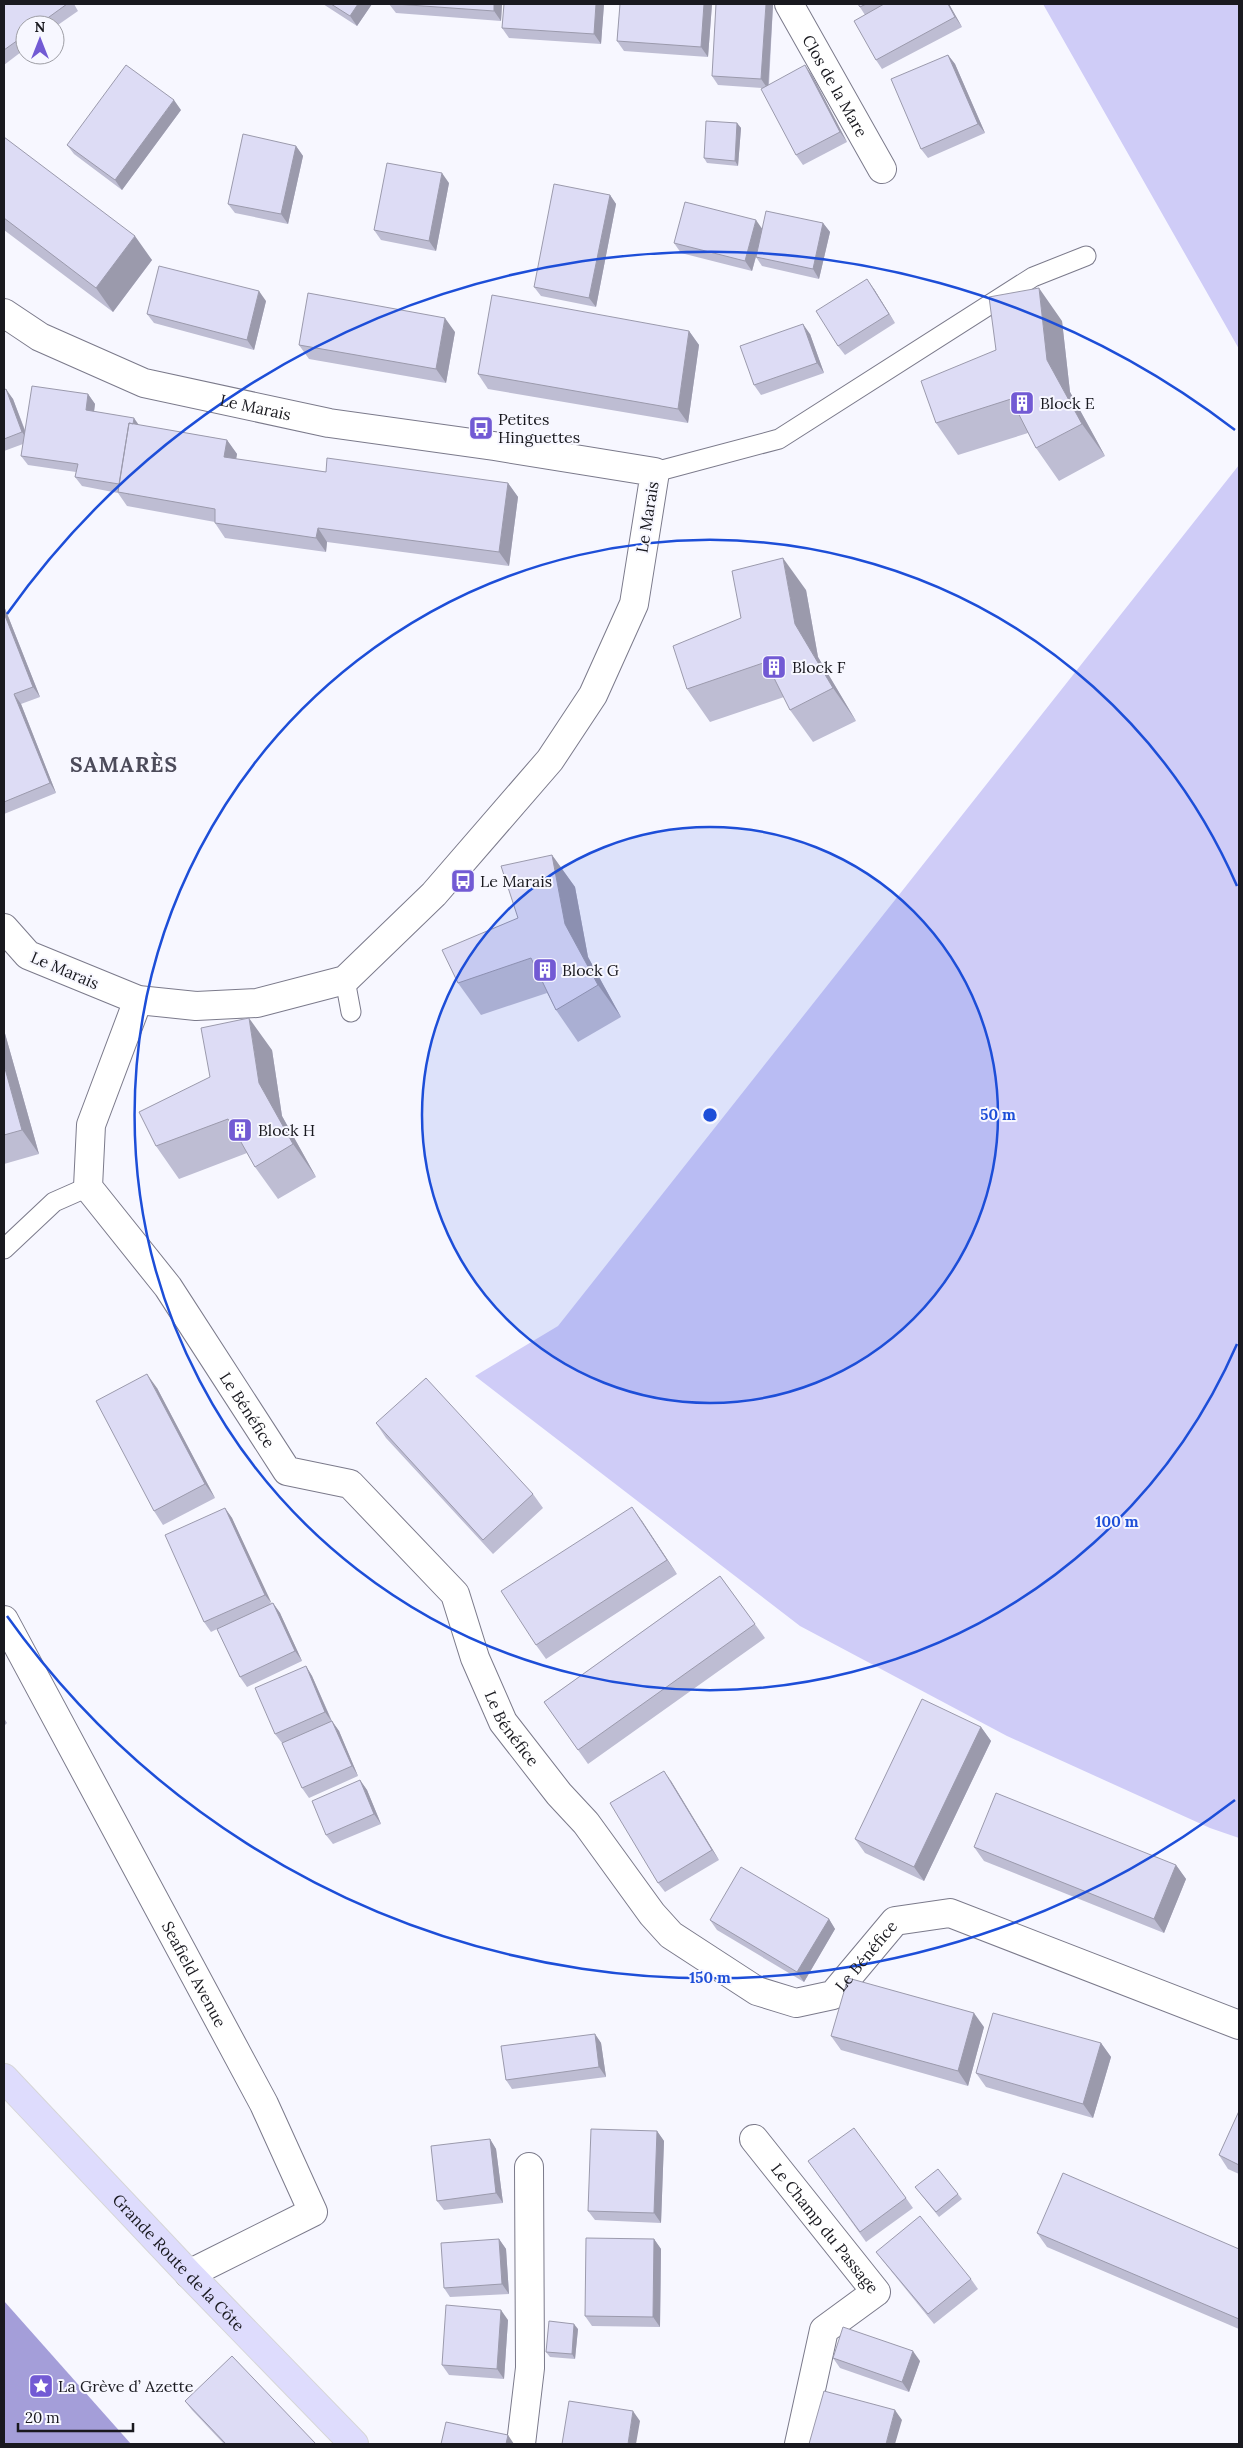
<svg xmlns="http://www.w3.org/2000/svg" width="1243" height="2448" viewBox="0 0 1243 2448" font-family="Lora,serif">
	<style>
		.green { fill: #cfccf7 }
		.water { fill: #a49ed9 }
		.lines { fill: none; stroke-linecap: round; stroke-linejoin: round }
		.lane-casing { stroke: #7b7a8b; stroke-width: 21 }
		.street-casing { stroke: #7b7a8b; stroke-width: 30 }
		.primary-casing { stroke: #d6d6d7; stroke-width: 30 }
		.lane { stroke: #fff; stroke-width: 19 }
		.street { stroke: #fff; stroke-width: 28 }
		.primary { stroke: #dedcfd; stroke-width: 28 }
		.wall { fill: #bebdd3 }
		.shaded-wall { fill: #9b9aac }
		.building { fill: #dddcf5; stroke: #9b9aac }
		.ring { fill: none; stroke: #1d4ed8; stroke-width: 2.5 }
		.labels { text-anchor: middle; stroke-width: 4; stroke-linejoin: round; paint-order: stroke }
		.street-label { font-size: 16px; fill: #19191f; stroke: #f7f7ff }
		.poi-label { font-size: 16px; fill: #19191f; stroke: #f7f7ff; text-anchor: start }
		.district-label { font-size: 21px; font-weight: bold; letter-spacing: 1px; fill: #4c4b5a; stroke: #f7f7ff }
		.centre { fill: #1d4ed8; stroke: #f7f7ff; stroke-width: 2.5 }
		.ring-label { font-size: 15px; text-anchor: middle; font-weight: bold; fill: #1d4ed8; stroke: #f7f7ff; stroke-width: 4; stroke-linejoin: round; paint-order: stroke }
	</style>
	<rect width="100%" height="100%" fill="#f7f7ff"/>
	<path class="green" d="M1043,4H1239V349Z
		M1239,465V1838L1210,1828L1007,1736L800,1626L475,1376L558,1326Z"/>
	<path class="water" d="M4,2301L131,2444H4Z"/>
	<g class="lines">
		<defs>
			<path id="lane" d="M655,472L779,439L1033,277L1086,256
				M345,980L351,1012
				M4,1249L54,1202L88,1187"/>
			<g id="street">
				<path id="s1" d="M789,4L882,169"/>
				<path id="s2" d="M4,313L40,337L144,383L329,423L494,446L655,472L634,604L593,695L550,760L434,894L345,980L257,1003L196,1006L138,1000L28,955L4,928"/>
				<path id="s3" d="M138,1000L91,1125L88,1187L168,1287L287,1471L350,1484L455,1594L475,1658L503,1722L559,1794L586,1823L652,1914L671,1935L757,1991L796,2003L833,1995L895,1921L950,1913L1239,2025"/>
				<path id="s4" d="M4,1620L264,2104L313,2212L189,2274"/>
				<path id="s5" d="M754,2139L876,2292L824,2330L799,2444"/>
				<path d="M521,2444L530,2368L529,2167"/>
			</g>
			<g id="primary">
				<path id="s6" d="M4,2078L189,2274L354,2444"/>
			</g>
		</defs>
		<use href="#lane" class="lane-casing"/>
		<use href="#street" class="street-casing"/>
		<use href="#primary" class="primary-casing"/>
		<use href="#lane" class="lane"/>
		<use href="#street" class="street"/>
		<use href="#primary" class="primary"/>
	</g>
	<path class="wall" d="M4,4H74L78,11L55,27V25H25V49L4,65Z
		M323,4H372L357,26Z
		M389,4H502L501,21L396,13Z
		M604,4L601,44L509,38L502,28Z
		M620,4H712L708,57L624,51L617,41Z
		M858,4H949L962,27L882,69L876,60L865,15Z
		M773,5L769,85L812,75L847,142L803,165L796,155L762,88L718,85L712,76Z
		M948,55L955,64L985,133L928,158L921,149Z
		M181,110L122,190L74,154L67,145Z
		M737,123L741,128L738,166L707,163L704,158Z
		M4,137L152,260L113,312L4,230Z
		M296,146L303,156L288,224L235,213L228,204Z
		M449,183L436,251L381,240L374,230Z
		M610,195L616,204L596,307L541,296L534,287Z
		M823,223L830,232L819,279L762,266L756,257L752,271L681,253L674,243L762,228Z
		M874,289L895,323L845,355L838,346Z
		M266,301L254,350L154,323L147,314Z
		M1062,321L1070,392L1105,456L1059,481L1036,448L1028,433L958,455L936,423L996,350Z
		M689,331L699,345L688,423L488,389L478,374Z
		M455,332L446,383L309,359L299,345Z
		M810,334L824,373L761,395L754,385Z
		M4,390L13,399L25,430L88,394L95,404L94,411L139,425L227,440L237,454L236,459L326,472L508,483L518,497L509,566L327,542L326,552L225,538L215,523V522L127,506L118,493L82,486L75,477L76,472L28,465L21,456L23,444L4,451Z
		M806,590L818,657L856,721L813,742L790,710L784,697L710,722L687,689Z
		M4,606L40,697L21,704L56,793L4,814Z
		M552,855L575,887L588,957L621,1017L578,1042L556,1010L547,993L481,1015L458,983L518,918Z
		M4,1030L39,1154L4,1164Z
		M272,1050L282,1116L316,1177L278,1199L255,1167L247,1153L179,1179L156,1146Z
		M157,1388L215,1498L163,1525L154,1511Z
		M376,1423L533,1494L543,1508L493,1554L386,1438Z
		M225,1508L232,1518L271,1604L273,1603L280,1613L302,1661L247,1687L240,1677L217,1629L211,1632L204,1622Z
		M642,1521L677,1574L546,1659L536,1645Z
		M720,1576L765,1638L588,1764L544,1702Z
		M306,1666L312,1676L332,1721L339,1731L358,1776L309,1798L302,1788L282,1743L275,1734Z
		M4,1718L7,1723L4,1726Z
		M981,1727L991,1741L924,1881L865,1853L855,1839Z
		M360,1780L367,1790L381,1824L333,1844L326,1835Z
		M671,1781L719,1860L665,1892L658,1883Z
		M974,1847L1176,1865L1186,1879L1164,1933L984,1861Z
		M829,1919L835,1929L804,1982L717,1930L710,1920Z
		M984,2027L968,2086L841,2050L831,2036Z
		M595,2034L601,2043L606,2077L512,2089L506,2080Z
		M1101,2043L1111,2057L1093,2118L986,2087L976,2073Z
		M1239,2111V2174L1228,2169L1219,2155Z
		M657,2131L664,2141L661,2223L595,2220L588,2211Z
		M490,2139L496,2149L503,2203L444,2210L437,2201Z
		M808,2161L906,2198L913,2208L866,2242Z
		M915,2187L958,2194L962,2199L939,2217Z
		M1037,2233L1239,2249V2329L1047,2247Z
		M499,2239L506,2249L509,2294L450,2297L444,2288Z
		M654,2239L661,2249L660,2327L592,2326L585,2316Z
		M876,2252L971,2279L978,2289L934,2324L883,2261Z
		M508,2320L504,2379L449,2375L442,2365Z
		M578,2329L575,2359L550,2357L546,2352Z
		M833,2358L920,2361L909,2392L840,2368Z
		M185,2401L316,2444H224L192,2410Z"/>
	<path class="shaded-wall" d="M358,4H372L357,26L350,16Z
		M494,4H502L501,21L494,11Z
		M596,4H604L601,44L594,34Z
		M704,4H712L708,57L701,47Z
		M766,4H773V5L768,89L761,79Z
		M948,4H949L962,27L955,17Z
		M948,55L955,64L985,133L978,124Z
		M805,65L812,75L847,142L840,132Z
		M174,100L181,110L122,190L115,180Z
		M737,123L741,128L738,166L735,161Z
		M296,146L303,156L288,224L281,214Z
		M442,173L449,183L436,251L429,241Z
		M610,195L616,204L596,307L589,298Z
		M756,220L763,230L752,271L745,261Z
		M823,223L830,232L819,279L813,269Z
		M135,236L152,260L113,312L96,288Z
		M867,279L874,289L895,323L889,314Z
		M1039,288L1062,321L1070,392L1105,456L1082,424L1047,360Z
		M259,291L266,301L254,350L247,340Z
		M445,318L455,332L446,383L436,369Z
		M803,324L810,334L824,373L817,363Z
		M689,331L699,345L688,423L678,409Z
		M6,389L13,399L29,442L22,432Z
		M88,394L95,404L93,419L86,410Z
		M134,418L141,428L129,495L123,485Z
		M227,440L237,454L234,471L224,457Z
		M508,483L518,497L509,566L499,552Z
		M318,528L327,542L326,552L316,538Z
		M783,558L806,590L818,657L856,721L833,688L795,624Z
		M4,606L40,697L33,687L4,613Z
		M14,694L21,704L56,793L50,783Z
		M552,855L575,887L588,957L621,1017L598,985L565,924Z
		M249,1018L272,1050L282,1116L316,1177L293,1144L259,1083Z
		M4,1030L39,1154L22,1130L4,1065Z
		M147,1374L157,1388L215,1498L205,1484Z
		M632,1507L642,1521L677,1574L667,1560Z
		M225,1508L232,1518L272,1604L265,1595Z
		M273,1603L280,1613L302,1661L295,1651Z
		M306,1666L312,1676L332,1722L325,1712Z
		M332,1721L339,1731L358,1776L352,1766Z
		M981,1727L991,1741L924,1881L914,1867Z
		M664,1771L671,1781L719,1860L712,1850Z
		M360,1780L367,1790L381,1824L374,1814Z
		M1176,1865L1186,1879L1164,1933L1154,1919Z
		M829,1919L835,1929L804,1982L797,1972Z
		M974,2013L984,2027L968,2086L958,2071Z
		M595,2034L601,2043L606,2077L599,2067Z
		M1101,2043L1111,2057L1093,2118L1083,2104Z
		M657,2131L664,2141L661,2223L654,2213Z
		M490,2139L496,2149L503,2203L496,2193Z
		M499,2239L506,2249L509,2294L502,2284Z
		M654,2239L661,2249L660,2327L653,2317Z
		M501,2310L508,2320L504,2379L497,2369Z
		M574,2324L578,2329L575,2359L572,2354Z
		M913,2351L920,2361L909,2392L902,2382Z
		M895,2410L902,2420L895,2444H886Z
		M633,2411L640,2421L636,2444H628Z
		M508,2435L514,2444H506Z"/>
	<path class="building" d="M4,4H67L38,25H25V35L4,50Z
		M331,4H358L350,16Z
		M395,4H494V11Z
		M504,4H596L594,34L502,28Z
		M620,4H704L701,47L617,41Z
		M716,4H766L761,79L712,76Z
		M858,4H866L860,7Z
		M884,4H948L955,17L876,60L854,21Z
		M948,55L978,124L921,149L891,79Z
		M126,65L174,100L115,180L67,145Z
		M805,65L840,132L796,155L761,89Z
		M706,121L737,123L735,161L704,158Z
		M243,134L296,146L281,214L228,204Z
		M4,137L135,236L96,288L4,218Z
		M387,163L442,173L429,241L374,230Z
		M554,184L610,195L589,298L534,287Z
		M685,202L756,220L745,261L674,243Z
		M766,211L823,223L813,269L756,257Z
		M159,266L259,291L247,340L147,314Z
		M867,279L889,314L838,346L816,311Z
		M1039,288L1047,360L1082,424L1036,448L1011,399L936,423L921,381L996,350L989,297Z
		M308,293L445,318L436,369L299,345Z
		M492,295L689,331L678,409L478,374Z
		M803,324L817,363L754,385L740,346Z
		M32,386L88,394L86,410L134,418L133,424L129,423L119,484L75,477L78,464L21,456Z
		M6,389L22,432L4,439V390Z
		M129,423L227,440L224,457L326,472L327,458L508,483L499,552L318,528L316,538L215,523V509L118,492Z
		M783,558L795,624L833,688L790,710L766,662L687,689L673,646L741,618L732,571Z
		M4,613L33,687L14,694L50,783L4,802Z
		M552,855L565,924L598,985L556,1010L531,958L458,983L442,950L518,918L501,866Z
		M249,1018L259,1083L293,1144L255,1167L228,1119L156,1146L139,1112L210,1077L201,1028Z
		M4,1065L22,1130L4,1135Z
		M147,1374L205,1484L154,1511L96,1401Z
		M426,1378L533,1494L483,1540L376,1423Z
		M632,1507L667,1560L536,1645L501,1591Z
		M225,1508L265,1595L204,1622L165,1535Z
		M720,1576L755,1624L578,1750L544,1702Z
		M273,1603L295,1651L240,1677L217,1629Z
		M306,1666L325,1712L275,1734L255,1688Z
		M922,1699L981,1727L914,1867L855,1839Z
		M332,1721L352,1766L302,1788L282,1743Z
		M664,1771L712,1850L658,1883L610,1803Z
		M360,1780L374,1814L326,1835L312,1801Z
		M996,1793L1176,1865L1154,1919L974,1847Z
		M741,1867L829,1919L797,1972L710,1920Z
		M848,1978L974,2013L958,2071L831,2036Z
		M993,2013L1101,2043L1083,2104L976,2073Z
		M595,2034L599,2067L506,2080L501,2046Z
		M1239,2111V2165L1219,2155Z
		M854,2128L906,2198L860,2232L808,2161Z
		M591,2129L657,2131L654,2213L588,2211Z
		M490,2139L496,2193L437,2201L431,2146Z
		M938,2169L958,2194L936,2212L915,2187Z
		M1063,2173L1239,2249V2319L1037,2233Z
		M920,2216L971,2279L928,2314L876,2252Z
		M586,2238L654,2239L653,2317L585,2316Z
		M499,2239L502,2284L444,2288L441,2243Z
		M446,2305L501,2310L497,2369L442,2365Z
		M549,2321L574,2324L572,2354L546,2352Z
		M843,2327L913,2351L902,2382L833,2358Z
		M232,2356L316,2444H226L185,2401Z
		M824,2391L895,2410L886,2444H809Z
		M569,2401L633,2411L628,2444H562Z
		M446,2422L508,2435L506,2444H441Z"/>
	<circle cx="710" cy="1115" r="288" fill="#1d4ed8" fill-opacity=".12"/>
	<g class="ring">
		<circle cx="710" cy="1115" r="288"/>
		<path d="M1237 1344A575 575 0 1 1 1237 886"/>
		<path d="M1235 1800A863 863 0 0 1 7 1616M7 614A863 863 0 0 1 1235 430"/>
	</g>
	<defs>
		<symbol id="building-square" viewBox="-11 -11 22 22"><rect x="-9" y="-9" width="18" height="18" rx="4" fill="#725ad4" stroke="#f7f7ff"/><path d="M-4-6H4V6H1V3H-1V6H-4ZM-2.5-4.3h1.7v1.8h-1.7ZM.8-4.3h1.7v1.8H.8ZM-2.5-1h1.7V.8h-1.7ZM.8-1h1.7V.8H.8Z" fill="#fff"/></symbol>
		<symbol id="bus-square" viewBox="-11 -11 22 22"><rect x="-9" y="-9" width="18" height="18" rx="4" fill="#725ad4" stroke="#f7f7ff"/><path d="M-5-6H5V4H4V6H2V4H-2V6H-4V4H-5ZM-3.5-4V0h7V-4ZM-3.5 1.2v1.5H-2V1.2ZM2 1.2v1.5H3.5V1.2Z" fill="#fff"/></symbol>
		<symbol id="sight-square" viewBox="-11 -11 22 22"><rect x="-9" y="-9" width="18" height="18" rx="4" fill="#725ad4" stroke="#f7f7ff"/><path d="M0-6L1.8-2.2L6-1.7L2.9 1.2L3.7 5.4L0 3.3L-3.7 5.4L-2.9 1.2L-6-1.7L-1.8-2.2Z" fill="#fff"/></symbol>
	</defs>
	<g fill-rule="evenodd">
		<use href="#building-square" x="1008" y="389" width="28" height="28"/>
		<use href="#bus-square" x="467" y="414" width="28" height="28"/>
		<use href="#building-square" x="760" y="653" width="28" height="28"/>
		<use href="#bus-square" x="449" y="867" width="28" height="28"/>
		<use href="#building-square" x="531" y="956" width="28" height="28"/>
		<use href="#building-square" x="226" y="1116" width="28" height="28"/>
		<use href="#sight-square" x="27" y="2372" width="28" height="28"/>
	</g>
	<g class="labels">
		<g class="street-label">
			<text dy="6" stroke="none"><textPath href="#s1" startOffset="94">Clos de la Mare</textPath></text>
			<text dy="6" stroke="none"><textPath href="#s2" startOffset="271">Le Marais</textPath></text>
			<text transform="translate(647 517) rotate(-81)" y="6">Le Marais</text>
			<text transform="translate(65 970) rotate(23)" y="6">Le Marais</text>
			<text dy="6" stroke="none"><textPath href="#s3" startOffset="470">Le Bénéfice</textPath></text>
			<text dy="6" stroke="none"><textPath href="#s3" startOffset="906">Le Bénéfice</textPath></text>
			<text dy="6" stroke="none"><textPath href="#s3" startOffset="1400">Le Bénéfice</textPath></text>
			<text dy="6" stroke="none"><textPath href="#s4" startOffset="402">Seafield Avenue</textPath></text>
			<text dy="6" stroke="none"><textPath href="#s5" startOffset="114">Le Champ du Passage</textPath></text>
			<text dy="6" stroke="none"><textPath href="#s6" startOffset="254">Grande Route de la Côte</textPath></text>
		</g>
		<g class="poi-label">
			<text x="1040" y="409">Block E</text>
			<text x="498" y="425">Petites<tspan x="498" dy="18">Hinguettes</tspan></text>
			<text x="792" y="673">Block F</text>
			<text x="480" y="887">Le Marais</text>
			<text x="562" y="976">Block G</text>
			<text x="258" y="1136">Block H</text>
			<text x="58" y="2392">La Grève d’ Azette</text>
		</g>
		<g class="district-label">
			<text x="124" y="772">SAMARÈS</text>
		</g>
	</g>
	<circle cx="710" cy="1115" r="8" class="centre"/>
	<g class="ring-label">
		<text x="998" y="1120">50 m</text>
		<text x="1117" y="1527">100 m</text>
		<text x="710" y="1983">150 m</text>
	</g>
	<rect width="1243" height="2448" fill="none" stroke="#19191f" stroke-width="10"/>
	<g transform="translate(40 40)"><circle r="24" fill="#f7f7ff" stroke="#9e9ea5"/>
	<path d="M0-4L9 19L0 12L-9 19Z" fill="#725ad4"/>
	<text y="-8" font-size="14" font-weight="bold" text-anchor="middle" fill="#19191f">N</text>
	</g>
	<path d="M18 2423v8h115v-8" fill="none" stroke="#19191f" stroke-width="2.5"/>
	<text x="25" y="2423" font-size="15" fill="#19191f" stroke="#f7f7ff" stroke-width="4" paint-order="stroke">20 m</text>
</svg>
